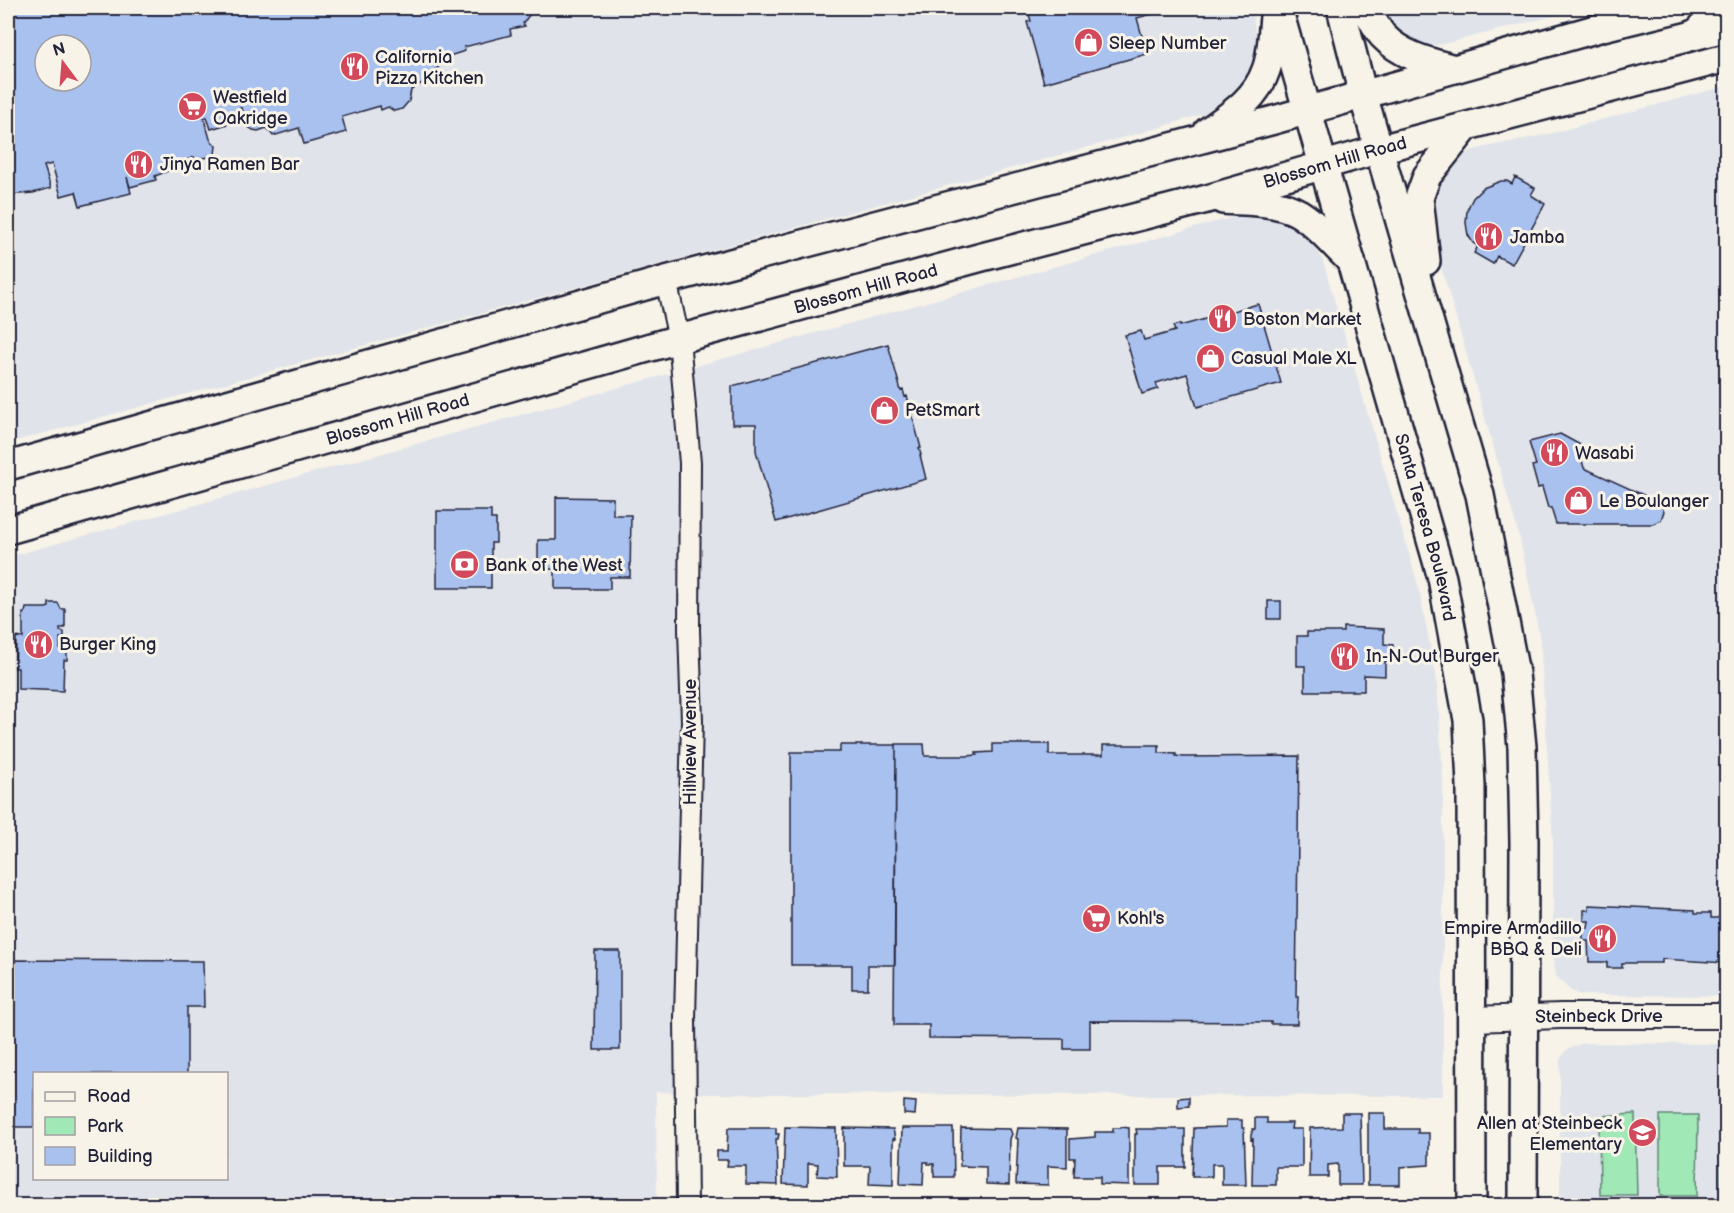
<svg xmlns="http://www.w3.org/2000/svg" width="1734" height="1213" viewBox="0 0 1734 1213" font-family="'Balsamiq Sans',sans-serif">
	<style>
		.built { fill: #e0e4ea; fill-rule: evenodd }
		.green { fill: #a0e8b6; stroke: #618578; stroke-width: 1.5 }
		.building { fill: #a9c1ef; stroke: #22223b; stroke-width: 1.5; fill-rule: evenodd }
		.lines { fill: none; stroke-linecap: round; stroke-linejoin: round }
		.minor-casing { stroke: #22223b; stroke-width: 24 }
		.tertiary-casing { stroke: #22223b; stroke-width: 28 }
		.secondary-casing { stroke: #22223b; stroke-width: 32 }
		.minor { stroke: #f7f3e8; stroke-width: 20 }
		.tertiary { stroke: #f7f3e8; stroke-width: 24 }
		.secondary { stroke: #f7f3e8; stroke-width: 27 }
		.labels { text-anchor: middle; stroke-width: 6; stroke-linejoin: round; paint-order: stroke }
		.poi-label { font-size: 18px; fill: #22223b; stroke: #f7f3e8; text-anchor: start }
		.street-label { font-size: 18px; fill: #22223b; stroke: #f7f3e8 }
	</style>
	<rect width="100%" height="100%" fill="#f7f3e8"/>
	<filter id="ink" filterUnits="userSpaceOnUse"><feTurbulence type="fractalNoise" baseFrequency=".0167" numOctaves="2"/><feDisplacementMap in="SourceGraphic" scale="12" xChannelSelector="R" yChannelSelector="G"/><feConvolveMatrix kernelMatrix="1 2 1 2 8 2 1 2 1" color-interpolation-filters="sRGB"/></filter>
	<g filter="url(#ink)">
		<path class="built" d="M8,8H1252L1258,51L1256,70L1228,106L1162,127L8,443ZM45,45H81V81H45Z
			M1374,8H1584L1444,44L1419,47L1400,39Z
			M1726,86V996L1581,995L1571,991L1556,977L1553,956V843L1540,639L1520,539L1429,225L1434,180L1447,165L1472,150L1552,133Z
			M1255,211L1292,218L1308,233L1323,261L1418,585L1437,680L1443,778V1096L714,1094L656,1092L657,1205L8,1206V557ZM34,1074H226V1178H34Z
			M1583,1043L1726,1044V1205H1560V1060L1566,1050Z"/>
		<path class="green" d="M1635,1114L1637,1195H1600L1599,1116Z
			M1660,1115H1698L1697,1196H1660Z
			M1722,1115H1726V1195H1721Z"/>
		<path class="building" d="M8,8H529L530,14L523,23L525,26L510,29L511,35L464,47L465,51L449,56L450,61L443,63L435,70L438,73L411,90L409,101L402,109L394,111L388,107L381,110L380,106L342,117L346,132L304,144L299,128L273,136L267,128L258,131L253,130L247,126L242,108H240L244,119L211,129L207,117L204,118L210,139L216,146L215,154L212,157L201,158L195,161L194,157L187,160L189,163L155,176L156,180L130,187L127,177L131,193L80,206L76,192L61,196L52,164L44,166L51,188L33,193L8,195ZM45,45H81V81H45Z
			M1027,8H1174L1137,18L1147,54L1044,83L1027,22L1031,21Z
			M1515,177L1535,188L1531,195L1545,204L1512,264L1497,256L1493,264L1474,253L1478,246L1473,243L1468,235L1466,223L1467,210L1473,198L1483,188L1501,181H1507L1512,184Z
			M1258,304L1281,383L1197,407L1187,374L1156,383L1158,389L1142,394L1125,335L1141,331L1144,340L1175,331L1173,326L1180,324V326L1209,318V316L1215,314V316Z
			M888,344L901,391L903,390L905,397L907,396L921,448H919L921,455H920L926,479L776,522L756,451V424H732V386Z
			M1560,434L1586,448L1581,457L1584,468L1659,502L1664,511L1661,520L1653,524H1556L1551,508H1548L1542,487L1538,488L1532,466L1536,465L1529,442Z
			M556,497L613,498V515H631L630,577H610V589H555V569H538V540H556Z
			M437,511H491V519H496V543H491V588H437Z
			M1268,601H1281V619H1268Z
			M49,603H58L61,609H65V628H60V631L64,632V638H60V649L67,650V660H64L63,691L18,689V668H15L16,637L23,638V613H25L26,608H46L49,607Z
			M1343,627L1384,629V644L1393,645V661H1385V676L1364,675V691H1305V666H1297V636H1307V632H1343Z
			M896,744H924L925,756H967L977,755L976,753L993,752V744H1049V755H1103V745H1159V753L1176,754V756L1184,757L1299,756L1296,997H1298L1297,1024H1271V1022L1090,1021V1049H1064V1039L929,1038V1025H894Z
			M840,745H896L895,965H868V989H852V965H791V752H840Z
			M1589,905L1695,910V913H1711V918H1717L1726,912V963L1662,959V963H1622V968H1607V962H1589L1588,941H1583V928H1588L1589,921H1584V910H1589Z
			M595,951H620V1050H594Z
			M8,960L203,961L204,1007H187V1074H34V1127H8Z
			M1189,1097V1106L1178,1107V1098Z
			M904,1101L916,1102L915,1115L904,1114Z
			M1342,1113H1360L1362,1185H1338V1164L1328,1165V1177H1309L1310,1128L1342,1127Z
			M1368,1113H1385V1129H1418V1133H1429V1165L1400,1167V1185H1368Z
			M1255,1118H1267V1123H1292L1291,1129H1302V1167H1276V1185H1252L1253,1139L1251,1140V1135L1253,1129H1255Z
			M1226,1120H1242V1128H1244L1246,1185H1222V1164H1212V1177H1192L1194,1128L1226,1127Z
			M785,1127L836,1128L837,1177L817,1176L818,1164L808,1163V1185L783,1184Z
			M1121,1127L1129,1128V1185L1100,1184V1177H1074L1075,1158H1070V1139L1095,1137V1132H1113V1128H1121Z
			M728,1128H776V1134H779L778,1139H776L778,1185L746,1184V1166H727L728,1160H717V1151H727Z
			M844,1128L893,1129L895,1139H893V1185L869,1184L870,1166H844Z
			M902,1128H953L954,1177H934V1164H928V1162H924L923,1185L900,1184Z
			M961,1128L1010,1129L1012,1134L1010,1139L1009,1185L986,1184V1167L960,1166Z
			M1018,1128L1067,1129V1167L1048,1166V1185L1016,1184L1018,1139L1016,1138Z
			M1136,1129H1185V1167H1160V1185H1135V1134H1137Z"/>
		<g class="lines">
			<defs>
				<path id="minor" d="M666,280L679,339L690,463L689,630L692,721L685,1019L687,1206"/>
				<g id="tertiary">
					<path id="s1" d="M1471,1019L1561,1016H1726"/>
				</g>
				<g id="secondary">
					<path id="s2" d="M1278,8L1442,578L1468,720L1471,786L1472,1206"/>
					<path d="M1341,8L1363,95L1480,495L1515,673L1522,747L1524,842L1523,1206"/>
					<path d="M1365,8C1371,16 1376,28 1383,36C1402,56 1429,62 1455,69"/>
					<path d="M1208,131C1232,114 1256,99 1266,70C1273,52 1272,28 1275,9"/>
					<path d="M1223,200C1250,202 1284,200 1306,218C1322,230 1336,247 1351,261"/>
					<path d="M1426,261L1419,198L1427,176L1466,127"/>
					<path d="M8,466L666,280L1274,120L1599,28L1680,8"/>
					<path id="s3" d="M8,530L679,339L982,257L1207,199L1380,149L1726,58"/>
				</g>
			</defs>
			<use href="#minor" class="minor-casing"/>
			<use href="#tertiary" class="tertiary-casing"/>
			<use href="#secondary" class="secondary-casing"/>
			<use href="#minor" class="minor"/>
			<use href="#tertiary" class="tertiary"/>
			<use href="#secondary" class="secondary"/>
		</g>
	</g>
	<defs>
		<symbol id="shop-disc" viewBox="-11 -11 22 22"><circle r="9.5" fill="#d1495b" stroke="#f7f3e8"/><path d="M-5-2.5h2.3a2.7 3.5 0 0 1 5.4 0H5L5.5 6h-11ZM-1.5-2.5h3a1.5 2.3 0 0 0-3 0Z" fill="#fff"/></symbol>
		<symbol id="restaurant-disc" viewBox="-11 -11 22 22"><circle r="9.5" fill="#d1495b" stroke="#f7f3e8"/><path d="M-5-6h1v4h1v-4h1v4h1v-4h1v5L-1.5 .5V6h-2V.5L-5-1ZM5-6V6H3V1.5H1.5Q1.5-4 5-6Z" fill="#fff"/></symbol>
		<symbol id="supermarket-disc" viewBox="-11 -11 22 22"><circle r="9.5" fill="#d1495b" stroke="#f7f3e8"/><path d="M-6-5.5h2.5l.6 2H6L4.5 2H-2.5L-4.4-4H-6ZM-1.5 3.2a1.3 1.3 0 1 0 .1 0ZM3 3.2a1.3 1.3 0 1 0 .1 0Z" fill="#fff"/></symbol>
		<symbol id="bank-disc" viewBox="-11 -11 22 22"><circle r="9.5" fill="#d1495b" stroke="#f7f3e8"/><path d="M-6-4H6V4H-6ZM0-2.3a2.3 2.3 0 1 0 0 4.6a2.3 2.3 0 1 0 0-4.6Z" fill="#fff"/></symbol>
		<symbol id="school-disc" viewBox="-11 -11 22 22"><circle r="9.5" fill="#d1495b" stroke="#f7f3e8"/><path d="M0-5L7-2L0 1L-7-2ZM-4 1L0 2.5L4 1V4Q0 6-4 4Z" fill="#fff"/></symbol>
	</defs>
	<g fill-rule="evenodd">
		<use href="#shop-disc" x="1072" y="26" width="33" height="33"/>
		<use href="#restaurant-disc" x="338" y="50" width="33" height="33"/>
		<use href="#supermarket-disc" x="176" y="90" width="33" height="33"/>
		<use href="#restaurant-disc" x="122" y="148" width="33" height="33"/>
		<use href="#restaurant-disc" x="1472" y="220" width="33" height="33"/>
		<use href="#restaurant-disc" x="1206" y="302" width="33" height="33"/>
		<use href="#shop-disc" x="1194" y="342" width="33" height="33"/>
		<use href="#shop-disc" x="868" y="394" width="33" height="33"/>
		<use href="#restaurant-disc" x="1538" y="436" width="33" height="33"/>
		<use href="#shop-disc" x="1562" y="484" width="33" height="33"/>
		<use href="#bank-disc" x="448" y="548" width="33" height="33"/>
		<use href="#restaurant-disc" x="22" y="628" width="33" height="33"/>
		<use href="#restaurant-disc" x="1328" y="640" width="33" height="33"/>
		<use href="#supermarket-disc" x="1080" y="902" width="33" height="33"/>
		<use href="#restaurant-disc" x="1586" y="922" width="33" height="33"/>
		<use href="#school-disc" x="1626" y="1116" width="33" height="33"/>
	</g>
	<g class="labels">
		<g class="poi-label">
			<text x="1109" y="49">Sleep Number</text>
			<text x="375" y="63">California<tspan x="375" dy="21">Pizza Kitchen</tspan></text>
			<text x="213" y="103">Westfield<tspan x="213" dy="21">Oakridge</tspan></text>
			<text x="160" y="170">Jinya Ramen Bar</text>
			<text x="1510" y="243">Jamba</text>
			<text x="1243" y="325">Boston Market</text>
			<text x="1231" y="364">Casual Male XL</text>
			<text x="905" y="416">PetSmart</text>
			<text x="1575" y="459">Wasabi</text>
			<text x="1599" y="507">Le Boulanger</text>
			<text x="485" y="571">Bank of the West</text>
			<text x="59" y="650">Burger King</text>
			<text x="1366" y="662">In-N-Out Burger</text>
			<text x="1117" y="924">Kohl's</text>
			<text x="1582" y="934" text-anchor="end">Empire Armadillo<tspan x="1582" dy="21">BBQ &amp; Deli</tspan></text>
			<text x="1622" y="1129" text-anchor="end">Allen at Steinbeck<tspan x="1622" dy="21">Elementary</tspan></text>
		</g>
		<g class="street-label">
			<text dy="6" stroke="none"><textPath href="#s3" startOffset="1377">Blossom Hill Road</textPath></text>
			<text dy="6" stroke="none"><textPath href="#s3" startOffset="891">Blossom Hill Road</textPath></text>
			<text dy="6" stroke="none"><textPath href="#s3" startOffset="405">Blossom Hill Road</textPath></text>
			<text dy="6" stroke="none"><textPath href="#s2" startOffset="540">Santa Teresa Boulevard</textPath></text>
			<text transform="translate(690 742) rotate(-90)" y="6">Hillview Avenue</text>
			<text dy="6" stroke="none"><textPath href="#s1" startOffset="128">Steinbeck Drive</textPath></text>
		</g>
	</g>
	<rect width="1734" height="1213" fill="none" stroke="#f7f3e8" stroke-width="30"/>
	<rect x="15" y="15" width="1704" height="1183" fill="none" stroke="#22223b" stroke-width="2" filter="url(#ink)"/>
	<rect x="33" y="1072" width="195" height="108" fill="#f7f3e8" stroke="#a29fa3" stroke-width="1.5"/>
	<rect x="45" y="1092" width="30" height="9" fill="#f7f3e8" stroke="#a29fa3" stroke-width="1.5"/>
	<text x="87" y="1102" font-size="18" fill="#22223b">Road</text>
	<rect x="45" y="1117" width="30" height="18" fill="#a0e8b6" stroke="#a29fa3" stroke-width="1.5"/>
	<text x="87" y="1132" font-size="18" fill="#22223b">Park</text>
	<rect x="45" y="1147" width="30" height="18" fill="#a9c1ef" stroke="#a29fa3" stroke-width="1.5"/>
	<text x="87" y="1162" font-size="18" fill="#22223b">Building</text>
	<g transform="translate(63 63) rotate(344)"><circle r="28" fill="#f7f3e8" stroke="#a29fa3" stroke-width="1.5"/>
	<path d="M0-4.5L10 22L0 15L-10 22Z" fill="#d1495b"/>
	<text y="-9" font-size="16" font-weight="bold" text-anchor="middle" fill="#22223b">N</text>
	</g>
</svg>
